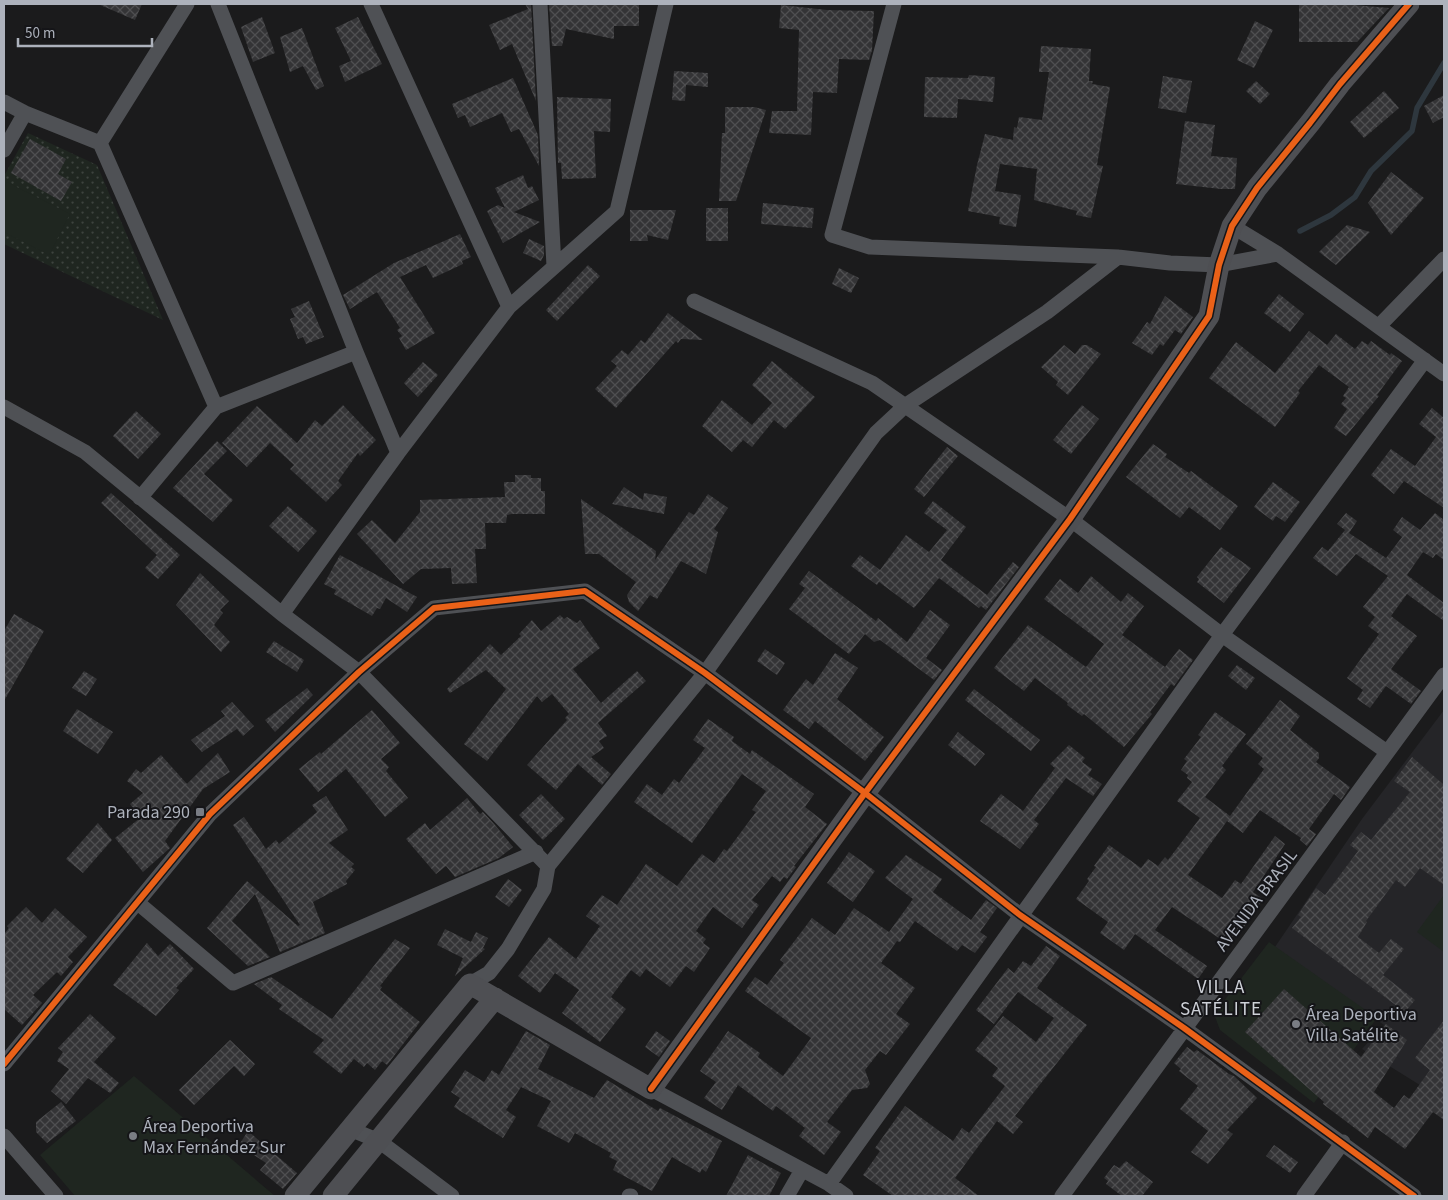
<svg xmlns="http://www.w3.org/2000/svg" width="1448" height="1200" viewBox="0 0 1448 1200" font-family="'Source Sans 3',sans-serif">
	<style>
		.built { fill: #252528 }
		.green { fill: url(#green-dots) }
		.pitch { fill: #1f2620 }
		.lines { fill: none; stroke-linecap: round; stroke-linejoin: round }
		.stream { stroke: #2e373e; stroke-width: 5.5 }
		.building { fill: url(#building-cross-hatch) }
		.street { stroke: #4f5155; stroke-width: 15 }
		.secondary { stroke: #4e4f53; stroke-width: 21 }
		.cycleway-casing { stroke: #151518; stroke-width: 9 }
		.cycleway { stroke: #ea6118; stroke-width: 6 }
		.poi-dot { fill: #7a7d84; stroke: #151518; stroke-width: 2 }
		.labels { text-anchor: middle; stroke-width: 4; stroke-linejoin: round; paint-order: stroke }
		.poi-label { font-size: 18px; fill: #adb2bc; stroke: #151518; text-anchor: start }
		.street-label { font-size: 18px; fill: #adb2bc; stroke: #151518 }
		.neighbourhood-label { font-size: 19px; letter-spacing: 1px; fill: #ced1d8; stroke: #151518 }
	</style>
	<defs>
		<pattern id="green-dots" width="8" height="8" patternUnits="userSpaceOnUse" patternTransform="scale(1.25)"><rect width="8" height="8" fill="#1f2620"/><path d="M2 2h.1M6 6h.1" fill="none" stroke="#3d433e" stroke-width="1.8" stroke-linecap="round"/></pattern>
		<pattern id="building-cross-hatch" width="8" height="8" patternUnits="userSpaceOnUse" patternTransform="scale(1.25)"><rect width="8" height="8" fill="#343436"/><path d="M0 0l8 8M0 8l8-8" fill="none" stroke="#4f4f51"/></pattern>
	</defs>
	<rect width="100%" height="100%" fill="#1b1b1c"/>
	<path class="built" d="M1444,710V1100L1362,1049L1384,1025L1275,947L1362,819Z"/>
	<path class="green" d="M28,133L97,165L163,320L4,244V176Z"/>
	<path class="pitch" d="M7,182L70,214L49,255L4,232V188Z
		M1444,895V952L1417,932Z
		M1269,942L1377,1018L1314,1103L1220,1030L1214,1014Z
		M134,1076L275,1196H75L40,1155Z"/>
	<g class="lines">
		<path class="stream" d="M1300,231L1331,215L1355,197L1371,171L1412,131L1417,108L1444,63"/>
	</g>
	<path class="building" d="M98,4H142L135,20Z
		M525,4H531L536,101L512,44L500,50L489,25L528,9Z
		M549,4H639V26H614V39L566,29L562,46H552Z
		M1299,4H1343L1389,8L1357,42H1299Z
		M781,5L827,10L874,11L872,50L869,60L839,59L837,93L813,92L811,135L769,133L772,111H797L799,30L779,28Z
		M262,17L275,53L253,62L241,27Z
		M358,17L382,64L345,82L339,66L351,61L335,28Z
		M1255,21L1273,30L1254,68L1237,60Z
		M302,28L324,86L316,90L303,66L290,72L280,37Z
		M1041,46L1091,49L1089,81H1093L1092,84L1110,87L1097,165L1103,166L1091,218L1076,215L1077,211L1034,200L1037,169L1000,164L995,191L1021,195L1016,227L999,224L1000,217L968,211L977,165L985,134L1013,140L1014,127L1017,128L1019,117L1042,120L1049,72H1039Z
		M674,71L708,73V87L686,85L685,101L672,100Z
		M969,75L995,77L993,102L958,99L957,118L924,117L925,77L968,78Z
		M1163,76L1192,81L1186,113L1158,108Z
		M513,78L538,135L539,166L519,129L511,132L502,113L470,127L465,115L458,118L452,104Z
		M1256,81L1270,94L1260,104L1246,91Z
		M1384,91L1399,108L1364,138L1350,122Z
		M1444,95V117L1433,123L1424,106Z
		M557,97L611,99L610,132L594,131L596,178L562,179L561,163H558Z
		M725,107H754L766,110L736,201H719L722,133H725Z
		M1185,121L1215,125L1211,156L1237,158L1235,189H1221L1176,184Z
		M30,139L66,159L58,174L72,182L61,201L11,173Z
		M1391,172L1424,198L1391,235L1368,203Z
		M523,175L528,188L532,186L539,200L514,212L540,222L503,243L487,211L498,205L505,208L495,188Z
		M763,203L814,208L812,228L761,224Z
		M706,208H728V241H706Z
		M630,210H676L668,240L647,235L648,241H630Z
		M1347,225L1370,232L1336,265L1319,252Z
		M460,234L471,257L462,261L463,264L433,278L426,265L400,277L435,333L406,350L399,338L402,336L397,330L400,328L377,292L350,309L343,295L394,263Z
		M529,239L544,246V255L541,261L523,253Z
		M588,265L600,276L557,321L546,310Z
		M839,268L859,278L851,293L832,284Z
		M1279,294L1304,314L1290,332L1264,313Z
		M1165,296L1193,317L1181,334L1175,330L1163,346L1160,344L1152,355L1132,343L1147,322L1150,324Z
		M309,301L324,337L306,344L303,337L298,339L290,319L295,317L291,309Z
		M668,313L703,340L681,339L678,343L676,341L616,408L595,389L617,366L611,361L622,350L628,355L641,340L645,343Z
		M1309,331L1327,345L1336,334L1355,349L1362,341L1368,345L1371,341L1390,355L1391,353L1402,361L1377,395L1379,396L1346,436L1334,428L1347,409L1341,404L1346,398L1343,396L1349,387L1319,365L1298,391L1300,393L1275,427L1209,378L1236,342L1275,373Z
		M1064,345L1075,354L1082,345H1087L1101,354L1068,395L1056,385L1058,382L1041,367Z
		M772,361L815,397L785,429L774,420L752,447L743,440L732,452L702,426L722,400L752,425L772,403L752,385Z
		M423,362L438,375L418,397L404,383Z
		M343,405L376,440L360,456L358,453L338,481L342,485L326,502L290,469L294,465L270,443L247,467L222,443L257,406L297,443L315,420L322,426Z
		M1082,405L1099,419L1071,454L1053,440Z
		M1432,408L1444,418V508L1404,481L1394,494L1371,475L1391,449L1415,466L1436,437L1419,424Z
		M136,411L161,434L138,459L113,436Z
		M217,441L227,451L204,474L233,500L213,522L173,488Z
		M1153,444L1167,454L1165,457L1189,473L1191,471L1238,506L1220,530L1189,507L1180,518L1126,477Z
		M947,447L958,456L924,497L914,489Z
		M515,475H531V478H541V491H545V514H512L507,515L506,523H485L486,549H475L477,583L452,584L451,568L421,569L403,584L357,534L372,520L395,543L420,512V500L505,497L504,482H515Z
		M1273,482L1300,502L1285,522L1276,516L1273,521L1254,507Z
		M624,487L643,500L644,493L667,497L664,514L612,504Z
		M111,493L180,555L158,579L145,568L157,555L101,503Z
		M708,494L728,508L714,529L718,532L706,574L681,561L657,599L650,595L638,611L629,602L627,595L636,582L599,554H585L581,499L656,551L655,560L689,512L694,515Z
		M933,501L966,527L941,560L987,595L1013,562L1019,567L986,610L981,606L979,608L939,578L914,608L879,582L877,585L851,566L860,555L880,570L906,535L929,552L947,530L924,513Z
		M288,506L317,531L298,552L269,526Z
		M1346,513L1357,521L1349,533L1386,558L1402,537L1393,530L1402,517L1420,530L1435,513L1444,520V560L1436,554L1433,558L1423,552L1407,575L1444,603V621L1407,594L1391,616L1417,636L1391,669L1421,691L1411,704L1386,686L1370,708L1357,699L1363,690L1347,678L1379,634L1368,626L1375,617L1363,607L1388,576L1356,554L1337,576L1313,558L1322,547L1328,551L1345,530L1337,524Z
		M1221,547L1251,568L1224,603L1197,582L1199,579L1197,577Z
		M340,555L417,597L407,612L386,598L380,609L377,608L372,616L334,594L336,590L324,584Z
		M809,571L876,621L878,618L907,642L930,610L950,625L926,658L942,670L934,680L880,640L874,642L865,634L849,654L789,609L805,588L799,584Z
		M200,573L229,601L220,610L223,613L214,625L230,642L221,652L176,605Z
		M1091,576L1121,602L1128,593L1144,606L1122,635L1165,667L1179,649L1193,660L1174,686L1171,684L1150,712L1152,714L1124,747L1084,714L1082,716L1067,705L1068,703L1035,678L1024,691L994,668L1028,625L1086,667L1104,644L1044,599L1060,579L1078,593Z
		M14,614L44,631L4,701V631Z
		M560,615L564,619L567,617L577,623L580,620L600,648L573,669L601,703L637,671L646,681L598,723L607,736L599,741L604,748L591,757L611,774L602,785L578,764L556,790L527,765L567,720L565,718L569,714L552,694L542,702L537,696L487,761L464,744L506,689L486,670L450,693L447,689L490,644L501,655L521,636L519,634L532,620L541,631Z
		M274,641L304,660L297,672L266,652Z
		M765,649L785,663L777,675L757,661Z
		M835,653L858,668L837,699L884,737L865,761L815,721L809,729L783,710L806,679L813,685Z
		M1237,665L1255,678L1246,690L1228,676Z
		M84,671L97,679L86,696L72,688Z
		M307,688L313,695L275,732L265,720Z
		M974,689L1040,740L1031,751L965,700Z
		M1280,700L1300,716L1290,730L1319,753V758L1316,762L1350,787L1341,800L1334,794L1309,829L1316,834L1307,846L1300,840L1301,838L1260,810L1243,833L1227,821L1188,875L1222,898L1235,880L1241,884L1275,836L1285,844L1253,892L1263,899L1244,927L1241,925L1228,944L1172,907L1155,930L1207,966L1198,979L1135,934L1124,950L1100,933L1108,922L1076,899L1089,881L1087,879L1096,867L1094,866L1109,845L1141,868L1148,859L1158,866L1165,857L1168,860L1200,818L1177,801L1192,782L1187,778L1188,775L1181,770L1187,761L1184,759L1201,737L1198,735L1215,712L1246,734L1222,766L1226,770L1205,797L1230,816L1264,769L1258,764L1263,758L1246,744Z
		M232,702L254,726L243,736L237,729L202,752L191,740L225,716L221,711Z
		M77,709L113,732L98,754L63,731Z
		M372,710L400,743L381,759L389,767L386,771L408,798L385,817L346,769L318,792L299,769L320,752L321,754Z
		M708,719L734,737L732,741L750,754L752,750L814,794L805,807L827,824L794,866L796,867L787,879L784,877L780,882L772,876L752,900L759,905L742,928L713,907L696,931L706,939L703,943L710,948L694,972L686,966L670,987L646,969L640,977L631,970L611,997L626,1009L600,1042L562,1013L579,990L555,973L540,993L518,976L549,937L576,959L600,926L586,916L602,895L617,905L646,864L677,886L702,854L714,863L724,849L727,851L756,812L752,810L766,791L742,774L692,843L634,802L647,784L662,795L674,779L679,783L705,748L693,740Z
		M958,732L985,754L975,766L948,745Z
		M1069,745L1085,758L1082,762L1092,769L1088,775L1102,784L1093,796L1066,778L1034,820L1039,824L1020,849L980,821L1001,794L1023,811L1055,768L1050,764Z
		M218,753L230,772L203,789L165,841L170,848L143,872L115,838L140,818L130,804L143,793L127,781L136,769L141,773L161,755L187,784Z
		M1412,757L1444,785V885L1420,868L1405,887L1396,880L1366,921L1367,922L1358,937L1379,953L1391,939L1404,949L1383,975L1415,1000L1405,1012L1292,928L1301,917L1298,915L1316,888L1325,895L1358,851L1350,845L1361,832L1371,840L1410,792L1394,781Z
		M541,794L565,819L543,840L519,815Z
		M326,796L348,830L329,843L354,864L351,867L355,870L346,881L347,884L313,902L325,933L280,952L255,894L232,921L270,957L248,966L207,928L247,881L298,926L300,925L233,825L244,817L266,849L276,840L279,844L317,812L312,805Z
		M467,798L480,814L483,812L495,825L513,847L499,858L455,877L446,866L436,874L406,839L425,823L430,830Z
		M98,823L112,840L83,873L66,859Z
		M849,852L875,871L853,902L827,883Z
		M906,855L942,879L933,892L971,920L986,900L997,908L980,932L987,937L975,953L962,945L957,951L915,921L900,942L897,941L881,963L915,988L896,1014L910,1024L886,1055L880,1051L865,1070L870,1084L867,1088L852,1090L827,1122L841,1132L824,1155L799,1136L805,1128L776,1106L773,1111L738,1085L722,1110L704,1098L716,1082L700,1071L728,1031L760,1053L758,1057L783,1076L811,1038L745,991L755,977L767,985L784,963L780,960L812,918L835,935L854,908L889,932L913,899L885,878Z
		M508,879L522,890L509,907L495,897Z
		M26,907L42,923L55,908L87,937L68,957L73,962L61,976L57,972L33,995L42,1003L22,1025L4,1009V934L9,928L7,926Z
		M445,929L471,942L476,932L488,938L483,948L485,949L455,976L463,958L437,945Z
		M395,939L410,948L380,986L382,987L380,990L420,1022L387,1065L382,1061L375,1070L367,1063L364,1067L354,1059L341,1074L313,1052L324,1040L279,1009L282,1005L254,984L271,977L332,1019Z
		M147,943L158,956L170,944L194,969L176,988L179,990L156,1016L113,985Z
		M1046,946L1060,956L1037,988L1087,1025L1015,1116L1023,1122L1013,1134L997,1121L955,1178L979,1196H893L863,1175L880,1151L875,1148L905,1106L953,1141L962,1128L969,1133L1005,1086L992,1076L998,1068L975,1050L1003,1016L1036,1042L1054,1018L1018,992L994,1024L976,1010L1008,968L1014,973L1023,961L1031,966Z
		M1284,989L1361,1057L1386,1024L1407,1040L1374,1092L1394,1108L1404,1095L1409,1099L1430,1070L1415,1058L1444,1020V1120L1433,1112L1405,1149L1375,1127L1368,1138L1323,1104L1324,1102L1245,1032Z
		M90,1014L116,1038L94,1062L119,1083L110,1093L88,1078L66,1104L51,1091L69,1069L57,1061L63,1052L58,1048Z
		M526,1031L550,1045L538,1069L594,1098L607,1080L658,1111L660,1108L722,1141L706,1172L702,1169L700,1173L672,1157L652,1191L613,1170L617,1161L609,1157L611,1153L575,1133L569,1143L537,1126L551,1101L521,1087L506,1110L516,1117L503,1138L454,1107L460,1098L451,1092L465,1070L484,1082L492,1070L499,1075Z
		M656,1031L670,1041L659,1057L645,1047Z
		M230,1040L255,1064L244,1076L234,1066L194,1105L179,1090Z
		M1187,1047L1194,1052L1197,1050L1229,1074L1234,1076L1257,1098L1227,1130L1233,1134L1208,1164L1191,1152L1208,1131L1180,1109L1198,1086L1179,1071L1181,1069L1174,1063Z
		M61,1102L76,1121L47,1143L36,1132V1122Z
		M248,1131L297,1173L283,1189L260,1170L266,1163L239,1145Z
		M1274,1145L1298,1162L1290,1173L1266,1156Z
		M748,1155L781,1173L769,1196H726Z
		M1126,1161L1153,1182L1142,1196H1122L1106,1184L1108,1181L1104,1178L1114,1165L1119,1168Z"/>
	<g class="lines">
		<path class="street" d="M218,4L356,352L398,453
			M371,4L509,307
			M540,4L554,266
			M894,4L832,235L870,247L1118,257L1170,263L1219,265L1278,254
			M4,102L25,113
			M100,143L187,4
			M4,150L25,113L100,143L216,407
			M1232,226L1278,254L1444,374
			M694,301L872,383L1070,519L1222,635L1387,752
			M1379,326L1444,259
			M4,407L85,452L282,614L359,672L548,866
			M140,498L216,407L356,352
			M282,614L398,453L509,307L617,211L666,4
			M138,903L233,983L536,852
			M470,984L489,973L508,949L544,889L548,866L705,673L876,433L906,405L1047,312L1118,257
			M4,1064L210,814L359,672L434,608L585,591L705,673L865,793L1020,915L1184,1028L1414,1196
			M651,1089L829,1184L846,1196
			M350,1129L379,1141L452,1196
			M4,1136L56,1196
			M829,1184L1222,635L1425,360
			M629,1196H631
			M787,1196L802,1170
			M1062,1196L1444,675
			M1304,1196L1343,1142"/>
		<path class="secondary" d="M295,1196L470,984L651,1089L865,793L1070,519L1209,316L1219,265L1232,226L1257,188L1310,123L1340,84L1409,4
			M333,1196L495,998"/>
		<defs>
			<path id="cycleway" d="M4,1064L210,814L359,672L434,608L585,591L705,673L865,793L1020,915L1184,1028L1414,1196
				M651,1089L865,793L1070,519L1209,316L1219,265L1232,226L1257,188L1310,123L1340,84L1409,4"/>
		</defs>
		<use href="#cycleway" class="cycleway-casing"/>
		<use href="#cycleway" class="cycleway"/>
	</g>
	<g class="poi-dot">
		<rect x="195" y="807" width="10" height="10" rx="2.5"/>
		<circle cx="1296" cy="1024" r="5"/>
		<circle cx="133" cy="1136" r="5"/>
	</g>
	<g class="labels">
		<g class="poi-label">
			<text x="190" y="818" text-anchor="end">Parada 290</text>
			<text x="1306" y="1020">Área Deportiva<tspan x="1306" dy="21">Villa Satélite</tspan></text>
			<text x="143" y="1132">Área Deportiva<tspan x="143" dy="21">Max Fernández Sur</tspan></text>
		</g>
		<g class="street-label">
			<text transform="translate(1256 900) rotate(-53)" y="6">AVENIDA BRASIL</text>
		</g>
		<g class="neighbourhood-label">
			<text x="1221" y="993">VILLA<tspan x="1221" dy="22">SATÉLITE</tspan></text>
		</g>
	</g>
	<rect width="1448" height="1200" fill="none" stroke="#adb2bc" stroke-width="10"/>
	<path d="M18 38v8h134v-8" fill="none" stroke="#adb2bc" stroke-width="2.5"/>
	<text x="25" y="38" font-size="15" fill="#adb2bc" stroke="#151518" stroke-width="4" paint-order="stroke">50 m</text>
</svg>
